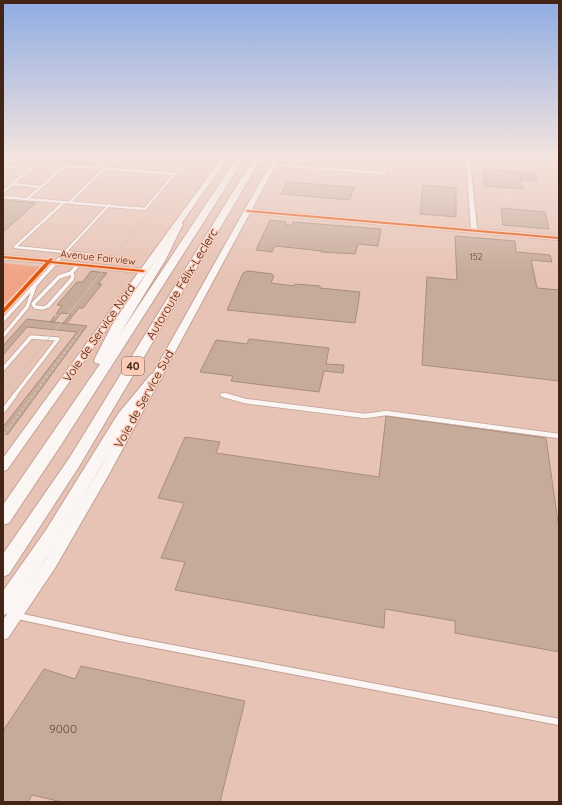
<svg xmlns="http://www.w3.org/2000/svg" width="562" height="805" viewBox="0 0 562 805" font-family="Quicksand,sans-serif">
	<style>
		.green { fill: #f1a485 }
		.building { fill: #c7ab9a; stroke: #a88d7b }
		.lines { fill: none; stroke-linecap: round; stroke-linejoin: round }
		.service-far3-casing { stroke: #c1a296; stroke-width: 4 }
		.service-far2-casing { stroke: #c1a296; stroke-width: 5 }
		.service-far1-casing { stroke: #c1a296; stroke-width: 6 }
		.service-casing { stroke: #c1a296; stroke-width: 8 }
		.minor-casing { stroke: #c1a296; stroke-width: 2 }
		.tertiary-casing { stroke: #c1a296; stroke-width: 2 }
		.secondary-casing { stroke: #c1a296; stroke-width: 2 }
		.motorway-casing { stroke: #c1a296; stroke-width: 2 }
		.path-far1 { stroke: #d2c6c2; stroke-width: 1; stroke-dasharray: 2 2; stroke-linecap: butt }
		.path { stroke: #d2c6c2; stroke-width: 1.5; stroke-dasharray: 2.5 2.5; stroke-linecap: butt }
		.service-far3 { stroke: #fbf6f4; stroke-width: 2.5 }
		.service-far2 { stroke: #fbf6f4; stroke-width: 3.5 }
		.service-far1 { stroke: #fbf6f4; stroke-width: 4.5 }
		.service { stroke: #fbf6f4; stroke-width: 6 }
		.minor { fill: #fbf6f4; fill-rule: evenodd }
		.tertiary { fill: #fbf6f4; fill-rule: evenodd }
		.secondary { fill: #fbf6f4; fill-rule: evenodd }
		.motorway { fill: #fbf6f4; fill-rule: evenodd }
		.tram { stroke: #ccc1be; stroke-width: 1 }
		.cycleway-casing { stroke: #fdccb9; stroke-width: 3 }
		.cycleway { fill: #e0560d; fill-rule: evenodd }
		.labels { text-anchor: middle; stroke-width: 3; stroke-linejoin: round; paint-order: stroke }
		.far-number-label { font-size: 9px; fill: #644638 }
		.far-street-label { font-size: 10px; fill: #432518; stroke: #fdccb9 }
		.shield { fill: #fdccb9; stroke: #7b5748; stroke-width: 1 }
		.shield-label { font-size: 11px; font-weight: bold; fill: #432518 }
		.street-label { font-size: 12px; fill: #432518; stroke: #fdccb9 }
		.near-number-label { font-size: 12px; fill: #644638 }
	</style>
	<rect width="100%" height="100%" fill="#e7c3b5"/>
	<path class="green" d="M3,263L41,267L3,306Z"/>
	<path class="building" d="M36,159H102L93,167L81,166L84,163L60,161L57,163L33,161Z
		M306,159H382L381,163L354,161L353,166L318,163L319,161Z
		M554,159H559V175Z
		M483,169L520,172L523,189L484,186Z
		M520,172L535,173L537,181L521,180Z
		M287,182L354,187L350,200L281,194Z
		M423,185L456,188V217L420,214Z
		M3,200L36,203L3,232Z
		M501,208L545,212L549,229L503,225Z
		M270,220L286,222L285,225H292L293,222L381,229L378,246L358,244L355,254L321,252L322,251L275,246L272,252L256,250Z
		M455,236L515,241L516,252L550,255L552,262L531,260L537,288L559,290V381L422,365L427,277L457,280Z
		M91,271L107,273L98,284H102L83,308H79L66,324L63,323L71,314L61,313L54,322H50L62,306L57,305L77,282H83Z
		M248,271L272,274L274,276L271,283L294,286L295,284L320,286V288L360,292L355,323L227,310L243,273Z
		M27,319L87,326L8,434H3V427L77,332L27,327L3,355V346Z
		M249,339L329,348L326,364L344,365L343,373L324,371L319,392L231,381L233,376L200,372L216,340L247,344Z
		M386,416L546,438L559,529V652L455,633V621L385,609L384,628L175,590L185,562L161,558L184,503L158,498L185,437L220,442L216,453L379,477Z
		M81,666L245,701L220,802H62L32,795L28,802H3V731L44,669L75,679Z"/>
	<g class="lines">
		<defs>
			<path id="service-far3" d="M13,159L4,166L31,169L12,184L41,187L65,166L98,168L109,159
				M273,165L384,173L387,159
				M98,168L175,174
				M3,192L12,184
				M3,197L145,209L187,159
				M27,199L41,187
				M64,202L15,247L94,255
				M70,202L104,169
				M56,262L109,205"/>
			<path id="service-far2" d="M71,273L73,276L72,279L48,306L43,308L35,307L33,304L59,277Z
				M71,273L79,264
				M3,320L57,261
				M3,336L27,307L35,286
				M3,369L31,337L58,339L14,396
				M222,395L228,396"/>
			<path id="service-far1" d="M224,395L245,401L365,416L386,413L559,436
				M3,411L15,395"/>
			<path id="service" d="M18,616L125,639L559,722"/>
			<path id="minor" d="M466,159H470L477,229L559,236V240L248,213L245,211L248,209L471,229Z"/>
			<path id="tertiary" d="M3,255L143,269L147,271L143,273L3,259Z"/>
			<path id="secondary" d="M221,159H227L7,470L3,471V458Z
				M273,159H279L108,476L55,568L8,638L3,640V620L45,560L99,470Z"/>
			<path id="motorway" d="M236,159H244L59,448L9,523L3,525V505L100,364L95,363L94,360L112,325L156,259L173,224L178,221L183,224L166,259L120,334Z
				M253,159H261L80,465L9,574L3,577V554L70,457Z
				M156,373L161,374L163,377L128,420L58,540L10,613L3,615V591L46,530L118,414L151,374Z"/>
		</defs>
		<use href="#service-far3" class="service-far3-casing"/>
		<use href="#service-far2" class="service-far2-casing"/>
		<use href="#service-far1" class="service-far1-casing"/>
		<use href="#service" class="service-casing"/>
		<use href="#minor" class="minor-casing"/>
		<use href="#tertiary" class="tertiary-casing"/>
		<use href="#secondary" class="secondary-casing"/>
		<use href="#motorway" class="motorway-casing"/>
		<path class="path-far1" d="M37,169H48L53,165H57
			M100,200L121,176"/>
		<path class="path" d="M26,317L38,314
			M29,317L59,315
			M4,434L79,333"/>
		<use href="#service-far3" class="service-far3"/>
		<use href="#service-far2" class="service-far2"/>
		<use href="#service-far1" class="service-far1"/>
		<use href="#service" class="service"/>
		<use href="#minor" class="minor"/>
		<use href="#tertiary" class="tertiary"/>
		<use href="#secondary" class="secondary"/>
		<use href="#motorway" class="motorway"/>
		<path class="tram" d="M3,395L193,159"/>
		<defs>
			<path id="cycleway" d="M247,210L559,237V239L248,212L246,211Z
				M3,256L48,260L51,258L53,259L51,261L143,270L145,271L143,272L50,263L4,313H3V309L46,262L3,258Z"/>
		</defs>
		<use href="#cycleway" class="cycleway-casing"/>
		<use href="#cycleway" class="cycleway"/>
	</g>
	<linearGradient id="sky" x2="0" y2="1"><stop stop-color="#8face3"/><stop offset="0.58" stop-color="#f4e4de"/><stop offset="1" stop-color="#f4e4de" stop-opacity="0"/></linearGradient>
	<rect width="562" height="272" fill="url(#sky)"/>
	<g class="labels">
		<g class="far-number-label">
			<text x="476" y="260">152</text>
		</g>
		<g class="far-street-label">
			<text transform="translate(98 257) rotate(6)" y="4">Avenue Fairview</text>
		</g>
		<rect class="shield" x="122" y="357" width="22" height="18" rx="3"/>
		<g class="shield-label">
			<text x="133" y="370">40</text>
		</g>
		<g class="street-label">
			<text transform="translate(182 284) rotate(-59)" y="4">Autoroute Félix-Leclerc</text>
			<text transform="translate(99 333) rotate(-55)" y="4">Voie de Service Nord</text>
			<text transform="translate(144 399) rotate(-61)" y="4">Voie de Service Sud</text>
		</g>
		<g class="near-number-label">
			<text x="63" y="733">9000</text>
		</g>
	</g>
	<rect width="562" height="805" fill="none" stroke="#432518" stroke-width="8"/>
</svg>
